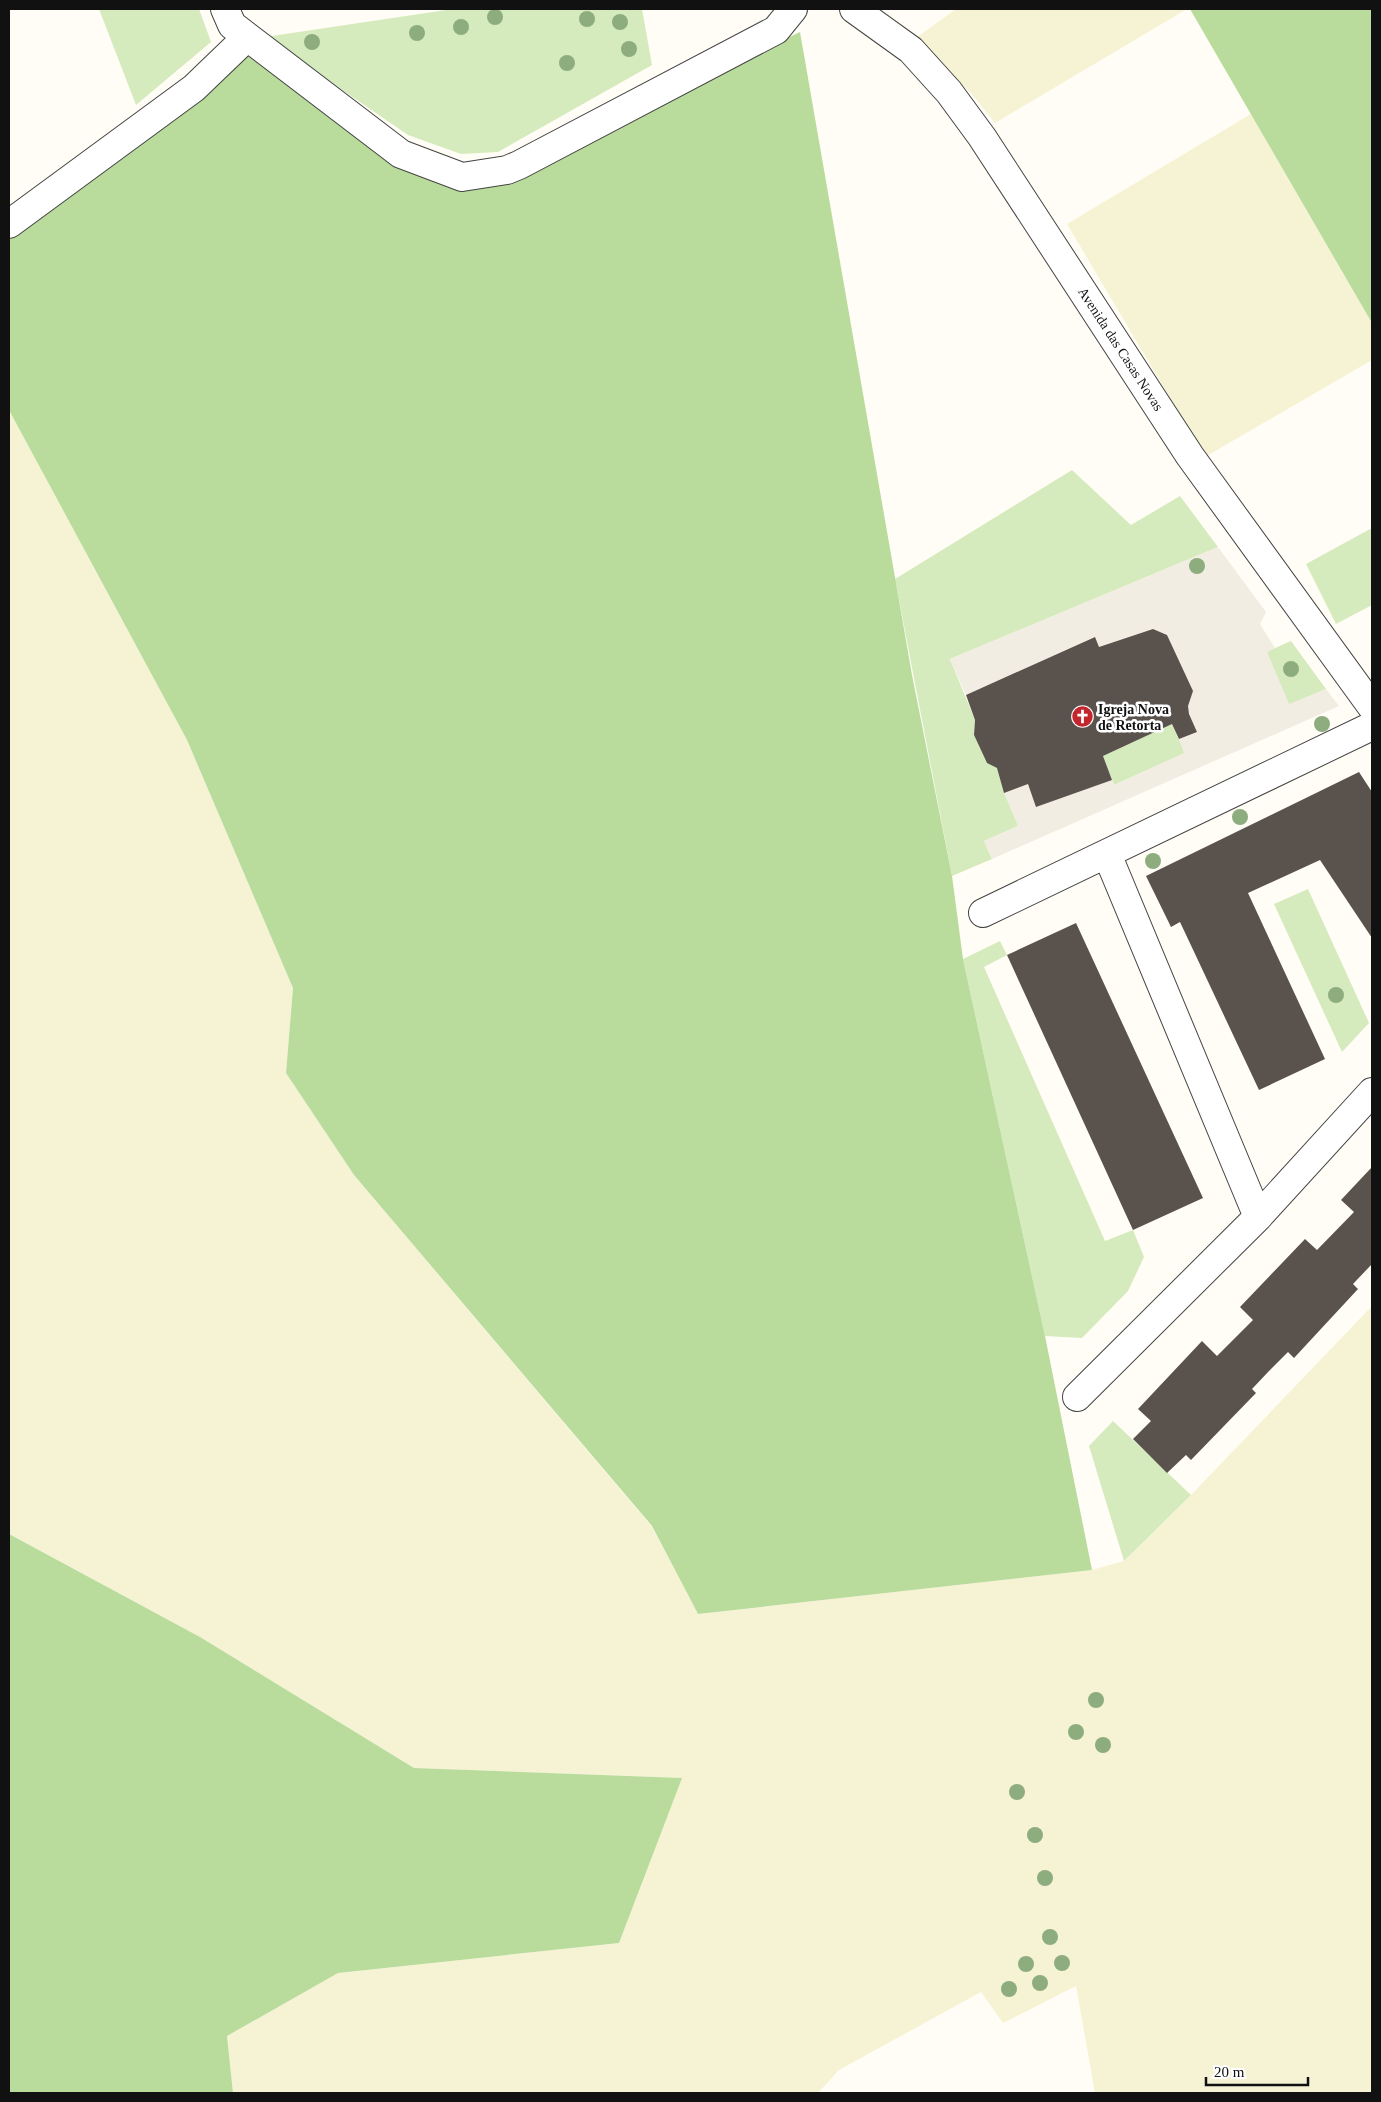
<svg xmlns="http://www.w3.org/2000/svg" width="1381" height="2102" viewBox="0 0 1381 2102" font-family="'Times New Roman',serif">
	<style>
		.farmland { fill: #f6f3d4 }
		.green { fill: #d5ebbd }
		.forest { fill: #b9dc9c }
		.plaza { fill: #f1ede2 }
		.building { fill: #5a524d }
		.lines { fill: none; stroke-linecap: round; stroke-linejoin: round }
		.minor-casing { stroke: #444; stroke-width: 30 }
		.minor { stroke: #fff; stroke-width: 28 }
		.tree { fill: #8dad7f }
		.labels { text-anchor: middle; stroke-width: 5; stroke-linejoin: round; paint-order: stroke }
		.street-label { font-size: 14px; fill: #111; stroke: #fff }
		.poi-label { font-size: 14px; font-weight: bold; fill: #111; stroke: #fff; text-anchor: start }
	</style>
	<rect width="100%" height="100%" fill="#fffdf5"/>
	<path class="farmland" d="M956,9H1187L995,123L971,93L913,40Z
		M1251,114L1372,323V360L1205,457L1067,224Z
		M9,410L187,740L293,988L286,1073L354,1175L652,1527L698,1614L1092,1570L1124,1561L1191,1495L1372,1306V2093H1095L1076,1986L1003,2023L981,1992L839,2070L818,2093H233L227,2036L338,1973L619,1943L681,1778L414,1768L200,1637L9,1534Z"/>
	<path class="green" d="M99,9H199L211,42L136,105Z
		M453,9H642L652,65L498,152L461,154L408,135L265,37Z
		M1072,470L1131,525L1180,496L1218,547L950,659L975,720L974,735L987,763L997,768L1018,826L984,841L992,859L952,876L895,579Z
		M1372,528V605L1336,624L1306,564Z
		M1291,641L1326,689L1289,705L1266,652Z
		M1172,724L1185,753L1114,785L1103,756Z
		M1308,889L1369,1023L1342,1052L1274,904Z
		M1000,941L1007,955L984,967L1105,1241L1133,1230L1144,1257L1128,1291L1082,1338L1045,1336L963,959Z
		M1113,1421L1191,1495L1124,1561L1089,1446Z"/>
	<path class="forest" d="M1190,9H1372V323Z
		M800,32L912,675L952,876L963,959L1045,1336L1092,1570L698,1614L652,1526L354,1175L286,1073L293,988L187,740L9,410V222L247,37L401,154L462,177L519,165Z
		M9,1534L200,1637L414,1768L682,1778L619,1943L338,1973L227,2036L233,2093H9Z"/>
	<path class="plaza" d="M1218,547L1266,612L1260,624L1275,648L1267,652L1289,704L1326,689L1339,706L992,859L984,841L1018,826L1004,793L1028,784L1112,780L1115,785L1184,753L1179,739L1197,732L1189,714L1167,635L1153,629L1099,647L1094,637L966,695L950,659Z"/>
	<path class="building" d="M1153,629L1167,635L1193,691L1188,706L1189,714L1197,732L1179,739L1172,724L1103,756L1112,780L1036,807L1028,784L1004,793L997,768L987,763L974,735L975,720L966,695L1095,637L1099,647Z
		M1359,772L1372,792V938L1320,860L1248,893L1325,1059L1259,1090L1180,922L1171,927L1146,876Z
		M1076,923L1203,1198L1133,1230L1007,955Z
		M1372,1167V1264L1353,1284L1358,1289L1294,1358L1288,1352L1269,1371L1252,1389L1256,1393L1191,1460L1186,1455L1167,1473L1133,1439L1151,1421L1138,1409L1202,1341L1217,1356L1253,1320L1240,1307L1305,1239L1317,1250L1354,1212L1341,1200Z"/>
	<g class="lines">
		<defs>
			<path id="minor" d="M225,9L232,25L401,154L462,177L507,170L519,165L776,30L793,9
				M854,9L911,50L949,92L982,137L1190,456L1372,707
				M9,224L194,88L247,37
				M1107,854L1258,1217
				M983,913L1372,726
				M1077,1397L1258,1217L1372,1092"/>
		</defs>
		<use href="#minor" class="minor-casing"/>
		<use href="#minor" class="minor"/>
	</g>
	<g class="tree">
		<circle cx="495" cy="17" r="8"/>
		<circle cx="587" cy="19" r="8"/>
		<circle cx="620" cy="22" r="8"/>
		<circle cx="461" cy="27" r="8"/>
		<circle cx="417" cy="33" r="8"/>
		<circle cx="312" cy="42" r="8"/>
		<circle cx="629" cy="49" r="8"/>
		<circle cx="567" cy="63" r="8"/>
		<circle cx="1197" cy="566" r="8"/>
		<circle cx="1291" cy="669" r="8"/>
		<circle cx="1322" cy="724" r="8"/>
		<circle cx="1240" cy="817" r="8"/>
		<circle cx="1153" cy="861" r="8"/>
		<circle cx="1336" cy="995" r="8"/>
		<circle cx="1096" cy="1700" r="8"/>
		<circle cx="1076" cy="1732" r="8"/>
		<circle cx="1103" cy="1745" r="8"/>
		<circle cx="1017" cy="1792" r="8"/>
		<circle cx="1035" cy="1835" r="8"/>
		<circle cx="1045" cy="1878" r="8"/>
		<circle cx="1050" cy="1937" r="8"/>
		<circle cx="1062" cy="1963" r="8"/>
		<circle cx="1026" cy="1964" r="8"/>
		<circle cx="1040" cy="1983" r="8"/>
		<circle cx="1009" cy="1989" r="8"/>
	</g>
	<defs>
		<symbol id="church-disc" viewBox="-11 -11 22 22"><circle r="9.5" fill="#c4262e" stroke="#fff"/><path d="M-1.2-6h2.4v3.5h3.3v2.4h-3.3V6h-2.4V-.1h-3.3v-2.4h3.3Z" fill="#fff"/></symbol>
	</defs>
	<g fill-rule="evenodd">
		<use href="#church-disc" x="1070" y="704" width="25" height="25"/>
	</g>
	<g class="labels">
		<g class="street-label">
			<text transform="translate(1121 349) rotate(57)" y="5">Avenida das Casas Novas</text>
		</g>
		<g class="poi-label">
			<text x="1098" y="714">Igreja Nova<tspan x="1098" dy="16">de Retorta</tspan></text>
		</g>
	</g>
	<rect width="1381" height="2102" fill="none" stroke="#111111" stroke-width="20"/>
	<path d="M1206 2077v8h102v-8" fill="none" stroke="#111111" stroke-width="2.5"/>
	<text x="1214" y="2077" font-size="15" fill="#111111" stroke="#ffffff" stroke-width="4" paint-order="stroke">20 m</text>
</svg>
